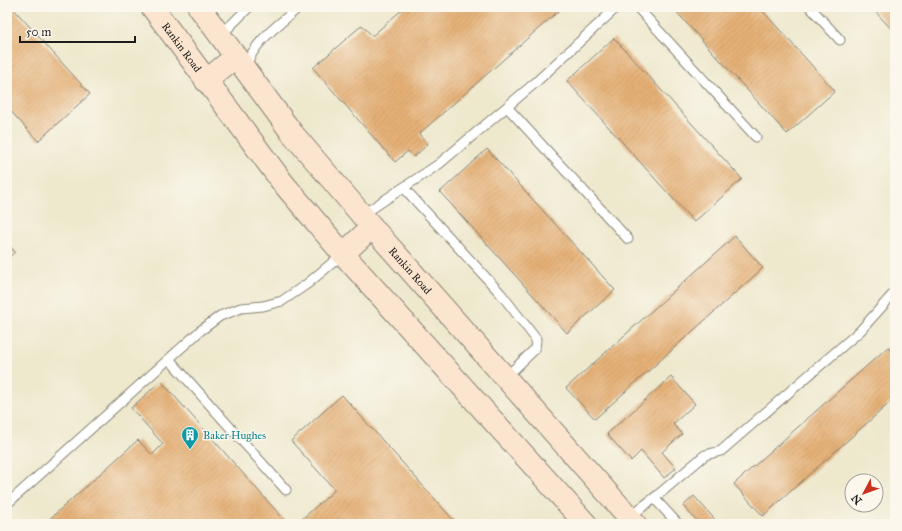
<svg xmlns="http://www.w3.org/2000/svg" width="902" height="531" viewBox="0 0 902 531" font-family="'IM FELL Great Primer',serif">
	<style>
		.building { fill: url(#building-hatch) }
		.lines { fill: none; stroke-linecap: round; stroke-linejoin: round }
		.service-casing { stroke: #858274; stroke-width: 11 }
		.secondary-casing { stroke: #858274; stroke-width: 24 }
		.service { stroke: #fff; stroke-width: 9 }
		.secondary { stroke: #fce5cf; stroke-width: 22 }
		.labels { text-anchor: middle; stroke-width: 3; stroke-linejoin: round; paint-order: stroke }
		.street-label { font-size: 11px; fill: #1c1c1c; stroke: #fbf7ec }
		.culture-label { font-size: 11px; fill: #0d838f; stroke: #fbf7ec; text-anchor: start }
	</style>
	<defs>
		<pattern id="building-hatch" width="6" height="6" patternUnits="userSpaceOnUse"><rect width="6" height="6" fill="#e5b076"/><path d="M-1 1l2-2M0 6l6-6M5 7l2-2" fill="none" stroke="#c49766"/></pattern>
	</defs>
	<rect width="100%" height="100%" fill="#fbf7ec"/>
	<filter id="ink" filterUnits="userSpaceOnUse"><feTurbulence type="fractalNoise" baseFrequency=".025" numOctaves="2"/><feDisplacementMap in="SourceGraphic" scale="8" xChannelSelector="R" yChannelSelector="G"/><feConvolveMatrix kernelMatrix="1 2 1 2 8 2 1 2 1" color-interpolation-filters="sRGB"/></filter>
	<filter id="wash" filterUnits="userSpaceOnUse"><feTurbulence type="fractalNoise" baseFrequency=".012" numOctaves="4" result="noise"/><feDisplacementMap in="SourceGraphic" scale="16" xChannelSelector="R" yChannelSelector="G"/><feGaussianBlur stdDeviation="0.9" result="paint"/><feColorMatrix in="noise" values="0 0 0 0 0 0 0 0 0 0 0 0 0 0 0 0 0 1.4 0 .05"/><feComposite in="paint" operator="in"/></filter>
	<g filter="url(#wash)">
		<rect width="100%" height="100%" fill="#eee8cd"/>
		<g id="blocks">
			<path class="building" d="M7,7H12L90,94L38,141L7,107Z
				M405,7H563L419,134L428,144L414,157L408,151L395,162L313,68L362,25L372,36Z
				M672,7H759L835,91L787,134Z
				M871,7H895V33Z
				M614,38L742,179L694,222L567,81Z
				M487,149L615,290L567,333L440,192Z
				M735,236L763,268L595,419L566,388Z
				M7,243L15,252L7,259Z
				M888,347L895,355V398L763,516L734,484Z
				M671,377L695,404L673,424L682,434L662,452L676,468L664,478L641,451L631,461L607,434Z
				M161,381L288,524H44L138,440L152,455L163,444L131,408Z
				M342,395L457,524H307L302,519L335,490L291,441Z
				M694,496L719,524H700L683,506Z"/>
		</g>
	</g>
	<g filter="url(#ink)">
		<use href="#blocks" fill-opacity="0" stroke="#858274" stroke-width="1"/>
		<g class="lines">
			<defs>
				<path id="service" d="M637,7L756,137
					M810,7L840,40
					M220,36L249,7
					M246,67C253,42 280,24 299,7
					M507,107L628,239
					M404,188L502,295L536,339L535,349L505,378
					M362,215L439,164L535,83L617,7
					M169,359L286,490
					M654,498L678,524
					M7,504L200,331L220,316L241,308L263,306L282,301L307,284L343,254
					M629,517L658,495L705,455L721,451L860,331L895,292"/>
				<g id="secondary">
					<path id="s1" d="M152,7L283,183L343,254L586,524"/>
					<path id="s2" d="M199,7L292,133L372,227L635,524"/>
					<path d="M206,81L235,57"/>
					<path d="M343,254L372,227"/>
				</g>
			</defs>
			<use href="#service" class="service-casing"/>
			<use href="#secondary" class="secondary-casing"/>
			<use href="#service" class="service"/>
			<use href="#secondary" class="secondary"/>
		</g>
	</g>
	<defs>
		<symbol id="building-pin" viewBox="-11 -11 22 30"><path d="M0 17L-7.5 6A9.5 9.5 0 1 1 7.5 6Z" fill="#0f9aa8" stroke="#fbf7ec"/><path d="M-4-6H4V6H1V3H-1V6H-4ZM-2.5-4.3h1.7v1.8h-1.7ZM.8-4.3h1.7v1.8H.8ZM-2.5-1h1.7V.8h-1.7ZM.8-1h1.7V.8H.8Z" fill="#fff"/></symbol>
	</defs>
	<g fill-rule="evenodd">
		<use href="#building-pin" x="180" y="425" width="20" height="27"/>
	</g>
	<g class="labels">
		<g class="street-label">
			<text dy="4" stroke="none"><textPath href="#s1" startOffset="50">Rankin Road</textPath></text>
			<text dy="4" stroke="none"><textPath href="#s2" startOffset="338">Rankin Road</textPath></text>
		</g>
		<g class="culture-label">
			<text x="203" y="439">Baker Hughes</text>
		</g>
	</g>
	<rect width="902" height="531" fill="none" stroke="#fbf7ec" stroke-width="24"/>
	<g transform="translate(864 493) rotate(229)"><circle r="19" fill="#fbf7ec" stroke="#a29f99"/>
	<path d="M0-3L7 15L0 10L-7 15Z" fill="#c8321e"/>
	<text y="-6" font-size="11" font-weight="bold" text-anchor="middle" fill="#1c1c1c">N</text>
	</g>
	<path d="M20 36v6h115v-6" fill="none" stroke="#1c1c1c" stroke-width="2"/>
	<text x="26" y="36" font-size="12" fill="#1c1c1c" stroke="#fbf7ec" stroke-width="3" paint-order="stroke">50 m</text>
</svg>
